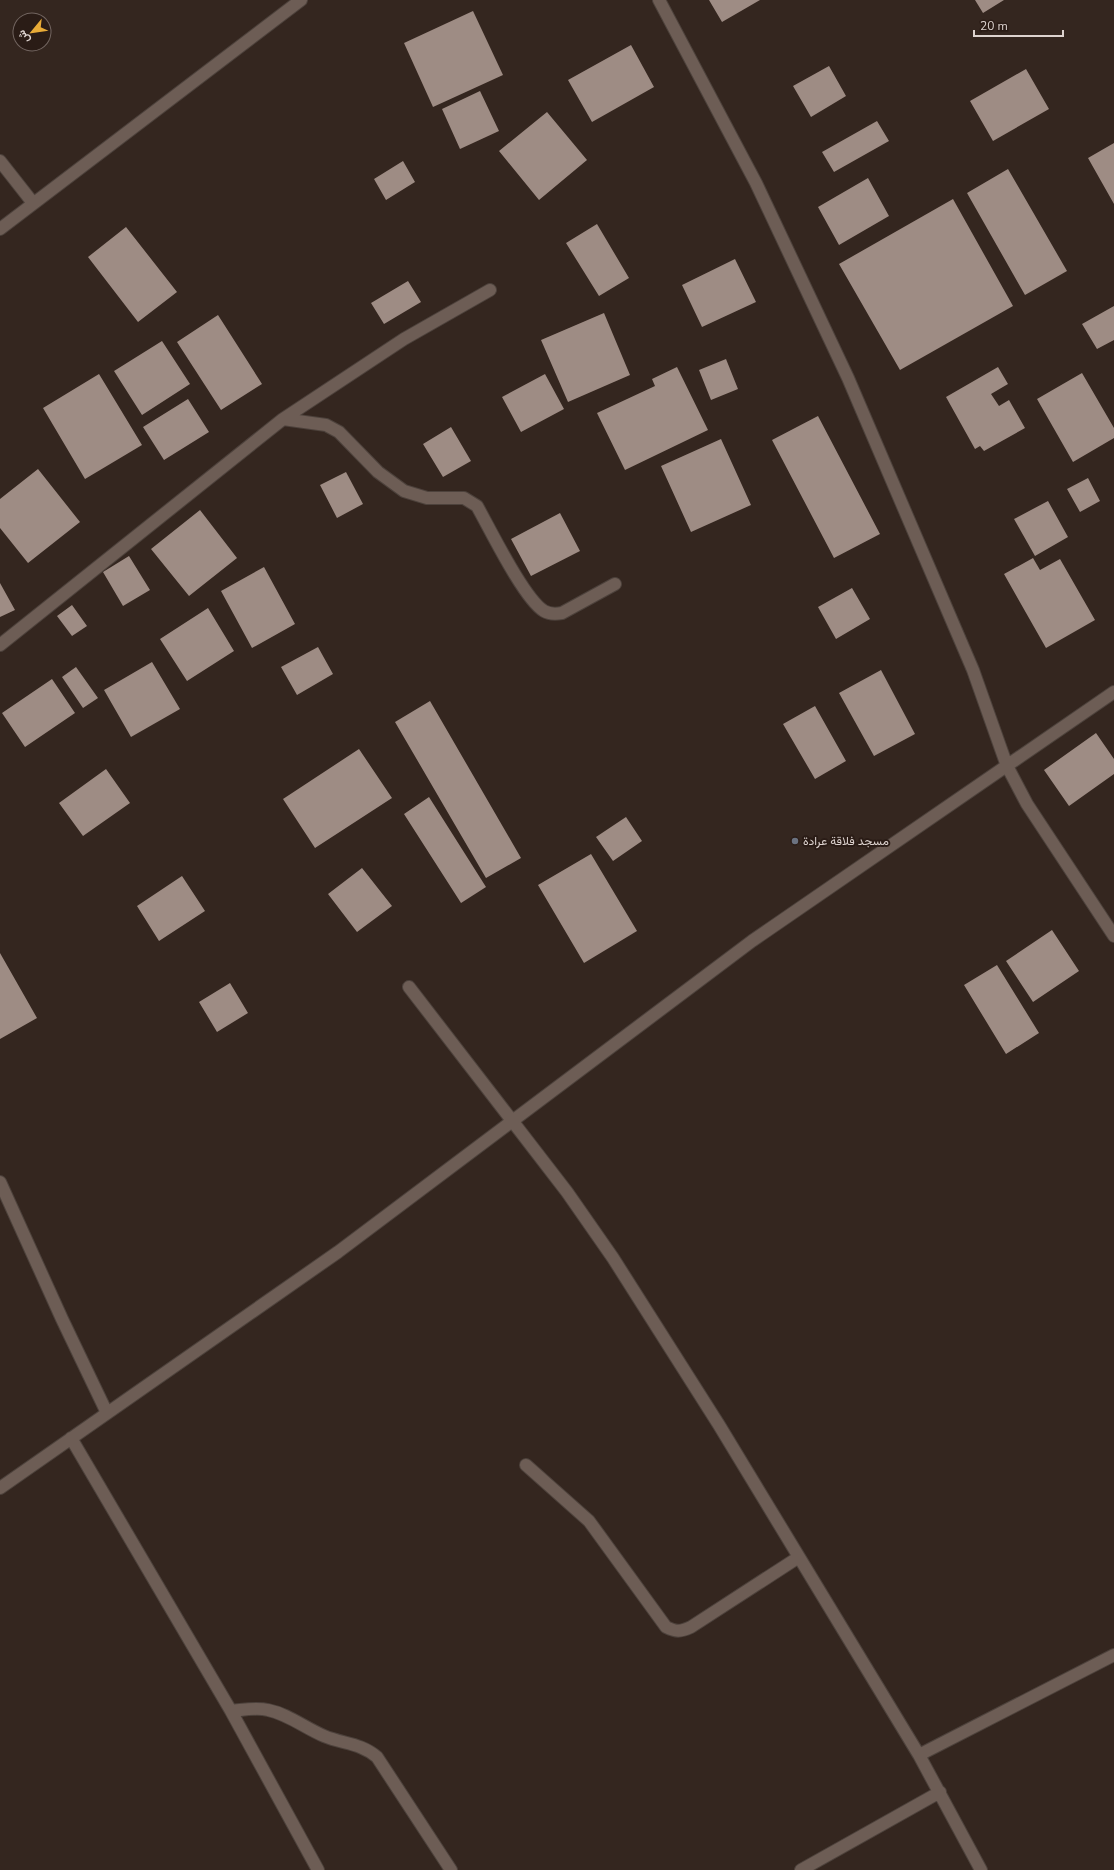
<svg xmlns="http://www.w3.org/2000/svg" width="1114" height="1870" viewBox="0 0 1114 1870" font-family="'Nunito Sans',Vazirmatn,sans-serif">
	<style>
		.building { fill: #9e8c84 }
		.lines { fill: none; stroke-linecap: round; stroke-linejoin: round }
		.minor-casing { stroke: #4d423c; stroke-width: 14 }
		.minor { stroke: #6d5d55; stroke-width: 12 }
		.worship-dot { fill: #6b7280; stroke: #2a1c16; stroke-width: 1.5 }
		.labels { text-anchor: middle; stroke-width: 4; stroke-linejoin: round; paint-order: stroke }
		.poi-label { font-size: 12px; fill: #ddd3cf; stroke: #2a1c16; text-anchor: start }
	</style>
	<rect width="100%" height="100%" fill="#34261f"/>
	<path class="building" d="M709,0H760L722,22Z
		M975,0H1004L983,13Z
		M473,11L503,75L433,107L404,43Z
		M631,45L654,87L592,122L568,80Z
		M829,66L846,96L811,117L793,86Z
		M1026,69L1049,109L993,141L970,101Z
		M480,91L499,131L460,149L442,109Z
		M547,112L587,160L539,200L499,151Z
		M877,121L889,141L834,172L822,152Z
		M1114,143V204L1088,158Z
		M403,161L415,182L386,200L374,179Z
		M1008,169L1067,271L1025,295L967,193Z
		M868,178L889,216L839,245L818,207Z
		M953,199L1013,306L900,370L839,264Z
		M597,224L629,278L599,296L566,243Z
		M126,227L177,292L138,322L88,257Z
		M735,259L756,302L702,327L682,285Z
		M408,281L421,302L384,324L371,303Z
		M1114,306V340L1097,349L1082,324Z
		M604,313L630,375L568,402L541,340Z
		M218,315L262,384L221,410L177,342Z
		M162,341L190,384L142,415L114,371Z
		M726,359L738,389L711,400L699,370Z
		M677,367L708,430L625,470L597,413L655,386L652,379Z
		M998,367L1008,384L991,394L999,406L1009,400L1025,428L984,451L980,446L975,449L946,397Z
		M1082,373L1114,428V438L1073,462L1037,399Z
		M99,374L142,445L85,479L43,408Z
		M545,374L564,409L521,432L502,397Z
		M188,399L209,432L164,460L143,427Z
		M818,416L880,534L834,558L772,440Z
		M451,427L471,461L443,477L423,444Z
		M721,439L751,505L691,532L661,466Z
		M38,469L80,522L28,563L0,528V499Z
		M346,472L363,504L337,518L320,485Z
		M1088,478L1100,501L1080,512L1067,489Z
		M1048,501L1068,537L1035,556L1014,519Z
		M200,510L237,558L189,596L151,549Z
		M560,513L580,551L531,576L511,539Z
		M129,556L150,590L123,606L103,572Z
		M1033,558L1040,570L1060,559L1095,620L1046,648L1004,574Z
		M264,567L295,624L252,648L221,591Z
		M0,583L15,610L0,617Z
		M852,588L870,619L836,639L818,607Z
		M72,605L87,626L72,636L57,616Z
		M208,608L234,651L187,681L160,639Z
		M318,647L333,674L297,695L281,667Z
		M152,662L180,709L131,737L104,690Z
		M76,667L98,698L83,708L62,677Z
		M881,670L915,734L874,756L839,693Z
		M52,679L75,713L25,747L2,713Z
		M430,701L521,858L486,878L395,722Z
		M815,706L846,761L815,779L783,724Z
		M1096,733L1114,759V774L1069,806L1044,770Z
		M359,749L392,798L315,848L283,799Z
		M106,769L130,803L83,836L59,803Z
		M429,797L486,887L461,903L404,814Z
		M626,817L642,841L613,861L596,837Z
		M591,854L637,931L584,963L538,885Z
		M362,868L392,906L357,932L328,894Z
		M182,876L205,911L159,941L137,906Z
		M1052,930L1079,971L1033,1002L1006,961Z
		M0,953L37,1018L0,1039Z
		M997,965L1039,1033L1006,1054L964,985Z
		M230,983L248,1013L217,1032L199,1002Z"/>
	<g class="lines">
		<defs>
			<path id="minor" d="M659,0L756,183L848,378L973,670L1007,766L1027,804L1114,936
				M0,161L33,203
				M0,229L301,0
				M283,419L326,425L339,432L378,472L404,491L427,498H464L477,506C490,529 524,599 544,611C549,614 556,614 562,613L615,584
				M0,645L283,419L404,339L490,290
				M409,987L567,1192L613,1258L719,1425L919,1755L981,1870
				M0,1182L62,1319L107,1413
				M71,1438L231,1711L318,1870
				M526,1465L589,1521L666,1627C676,1632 680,1632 691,1627L799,1557
				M0,1488L338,1252L752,941L1114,692
				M231,1711C243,1710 256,1707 268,1710C288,1714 305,1728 324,1736C343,1744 361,1743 377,1757L451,1870
				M919,1755L1114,1655
				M801,1870L940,1792"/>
		</defs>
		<use href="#minor" class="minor-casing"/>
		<use href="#minor" class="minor"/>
	</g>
	<circle class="worship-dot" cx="795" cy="841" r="4"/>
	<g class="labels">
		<g class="poi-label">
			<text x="803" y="845">مسجد فلاقة عرادة</text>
		</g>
	</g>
	<g transform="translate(32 32) rotate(241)"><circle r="19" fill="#2a1c16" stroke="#726560"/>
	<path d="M0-3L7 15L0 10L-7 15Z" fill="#e8ab37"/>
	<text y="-6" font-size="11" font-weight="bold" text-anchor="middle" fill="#ddd3cf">ش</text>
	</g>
	<path d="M974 30v6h89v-6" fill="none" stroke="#ddd3cf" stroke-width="2"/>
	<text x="980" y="30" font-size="12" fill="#ddd3cf" stroke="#2a1c16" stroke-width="3" paint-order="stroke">20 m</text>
</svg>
